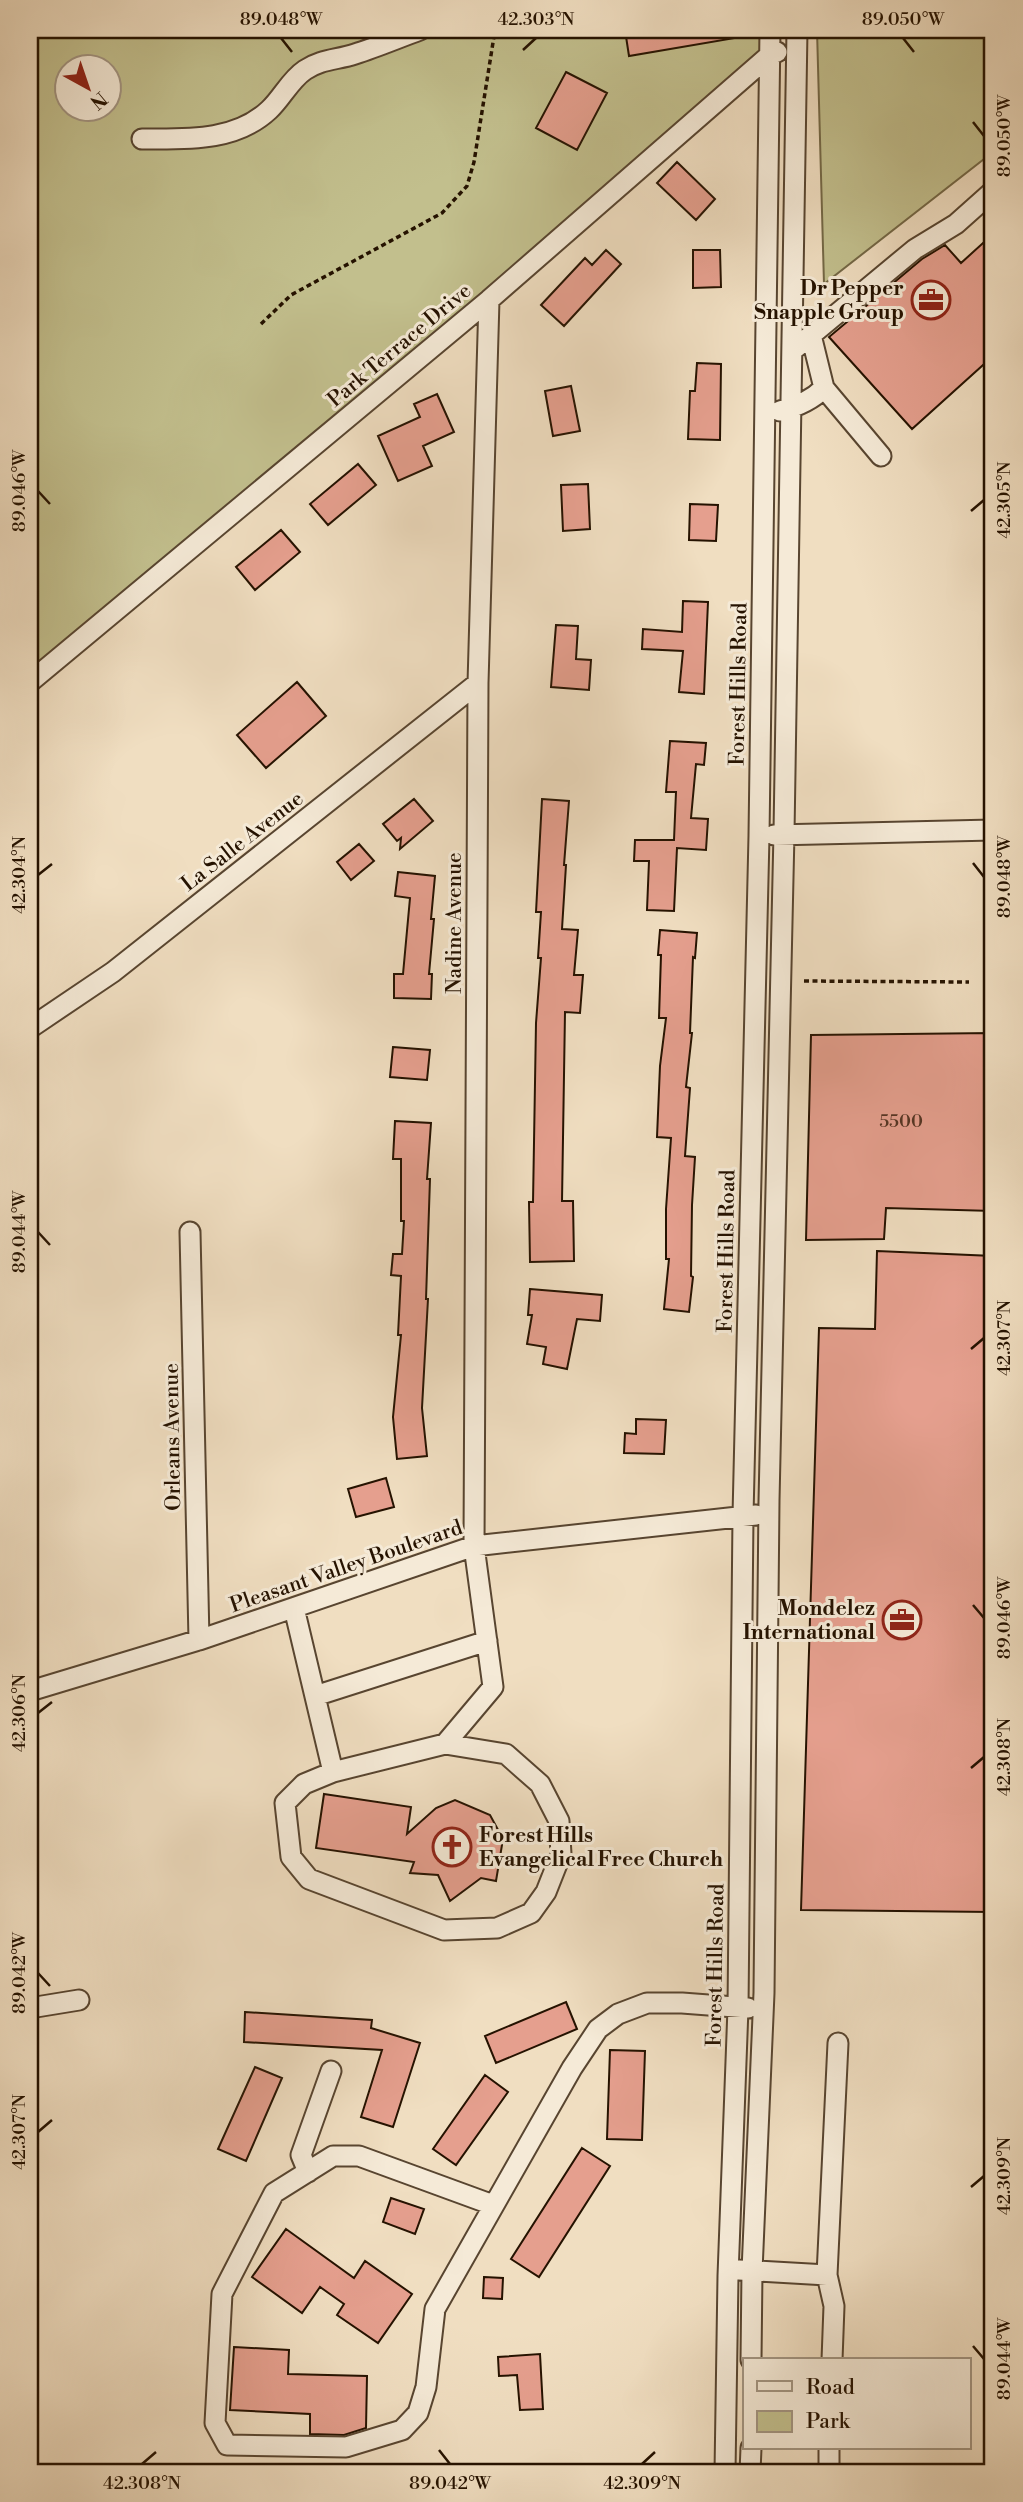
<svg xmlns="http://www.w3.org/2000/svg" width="1023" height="2502" viewBox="0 0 1023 2502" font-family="'Libre Bodoni',serif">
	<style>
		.green { fill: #c2bf8d; stroke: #746846; stroke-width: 2; fill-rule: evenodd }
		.building { fill: #e59f8e; stroke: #251200; stroke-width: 2 }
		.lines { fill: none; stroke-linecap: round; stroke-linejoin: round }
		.minor-casing { stroke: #584530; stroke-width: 23 }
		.path { stroke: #251200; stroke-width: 3.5; stroke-dasharray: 5 3.5; stroke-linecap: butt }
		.minor { stroke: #f5ead7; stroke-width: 19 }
		.ticks { fill: none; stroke: #251200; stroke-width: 2.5 }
		.labels { text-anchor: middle; stroke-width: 6; stroke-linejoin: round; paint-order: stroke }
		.number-label { font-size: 18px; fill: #553524 }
		.poi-label { font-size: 21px; font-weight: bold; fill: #251200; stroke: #f5ead7; text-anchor: end }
		.street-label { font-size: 21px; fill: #251200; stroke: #f5ead7 }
		.neatline { fill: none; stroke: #251200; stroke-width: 2.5 }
		.ticks-label { font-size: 18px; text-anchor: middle; fill: #251200 }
	</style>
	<rect width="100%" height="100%" fill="#f0dec1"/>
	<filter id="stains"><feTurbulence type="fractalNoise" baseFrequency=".00286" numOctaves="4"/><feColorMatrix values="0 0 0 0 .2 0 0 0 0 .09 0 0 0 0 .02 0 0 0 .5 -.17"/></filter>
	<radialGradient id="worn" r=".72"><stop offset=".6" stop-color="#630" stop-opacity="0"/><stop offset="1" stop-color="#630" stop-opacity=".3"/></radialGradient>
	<path class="green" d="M30,30H761V58L30,682ZM66,66H108V108H66Z
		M817,30H993V152L824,284Z"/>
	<path class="building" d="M625,30H735V38L629,56Z
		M566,72L607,93L577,150L536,128Z
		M677,162L715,199L696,220L657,183Z
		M993,234V356L912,429L829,337L922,259L945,245L961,263Z
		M606,250L621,264L564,326L541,305L585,258L592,265Z
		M693,250H720L721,287L693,288Z
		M697,363L721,364L720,440L688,439L690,391H695Z
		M571,386L580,431L553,436L545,391Z
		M437,394L454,432L423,446L432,466L398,481L378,436L420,417L414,404Z
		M358,464L376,485L328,525L310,504Z
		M588,484L590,529L563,531L561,485Z
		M690,504L718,505L716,541L689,540Z
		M281,530L300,552L255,590L236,567Z
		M683,601L708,602L704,694L679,692L683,651L642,649L643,629L682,632Z
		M556,625L578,626L576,659L591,660L589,690L551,687Z
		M297,682L326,716L266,768L237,735Z
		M670,741L706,743L704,765L696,764L691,818L708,819L706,850L677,848L674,911L647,910L649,861H634L635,840H674L676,792H666Z
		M414,799L433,821L400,849L401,838L397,841L383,824Z
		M542,799L569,801L564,865H566L562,929L578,930L574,975H583L580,1013L565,1012L562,1201H573L574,1261L530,1262L529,1202H533L536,1023L541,958H538L541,912H536Z
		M359,844L374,861L351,880L337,862Z
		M398,872L435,876L431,919H434L429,974H432L431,999L394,998V974H403L410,898L395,896Z
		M660,930L697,933L695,958L693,957L690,1033H692L686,1087L690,1088L685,1156L695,1157L692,1205L691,1276L693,1277L689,1312L664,1309L669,1259H666V1209L671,1138L657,1137L660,1066L666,1018H659L661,955H658Z
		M993,1033V1211L886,1208L884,1239L806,1240L811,1035Z
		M393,1047L430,1050L427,1080L390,1077Z
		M395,1121L431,1123L427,1179H430L426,1299H428L422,1408L427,1456L397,1459L393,1417L401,1335H398L401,1276L391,1275L393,1254H402L404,1221H401V1159H393Z
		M877,1251L993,1256L989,1326H993V1912L801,1910L819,1328L875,1329Z
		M530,1289L602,1295L600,1321L577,1319L567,1369L543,1364L546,1347L527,1344L532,1315H528Z
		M636,1419L666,1420L664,1454L624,1453L625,1433L636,1434Z
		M386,1478L394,1507L356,1517L348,1489Z
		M324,1794L411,1807L407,1834L436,1808L455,1800L490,1815L503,1839L496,1881L481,1878L450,1901L438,1875L410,1873L414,1862L316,1848Z
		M566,2002L577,2029L496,2063L485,2036Z
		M245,2012L372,2020L371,2028L420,2043L393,2127L361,2117L382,2050L244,2042Z
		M610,2050L645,2051L642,2140L607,2139Z
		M255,2067L282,2078L246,2161L218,2149Z
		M485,2075L508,2092L456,2165L433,2149Z
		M582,2148L610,2166L539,2277L511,2259Z
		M391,2198L424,2209L415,2234L383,2222Z
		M286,2229L354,2278L365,2261L412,2294L378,2343L337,2315L344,2304L320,2287L302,2313L252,2277Z
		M484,2277L503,2278L502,2299L483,2298Z
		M234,2347L289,2350L288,2374L367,2376L366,2428L344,2435L310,2434V2414L230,2410Z
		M540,2354L543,2409L520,2410L517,2375L499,2376L498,2357Z"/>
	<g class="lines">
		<defs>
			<path id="minor" d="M142,139C186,139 235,142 269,110C282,98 290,80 305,70C321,59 337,60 355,54C377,47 398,38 420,30
				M792,351L915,249L956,224L993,191
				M824,388L881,456
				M780,411C796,407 812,400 824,388L811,335
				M30,682L489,300L770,55L777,52
				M774,835L993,830
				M30,1028L113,972L478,683
				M190,1232L199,1640
				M294,1608L333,1772
				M30,1691L199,1640L474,1546L756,1515
				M315,1696L487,1641
				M445,1744L493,1687L474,1546L478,683L489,300
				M445,1744L506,1754L540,1784L559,1821L561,1854L546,1892L531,1913L497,1928L444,1930L309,1879L291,1857L285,1803L304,1784L333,1772Z
				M30,2008L79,2000
				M308,2172L301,2155L331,2071
				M493,2205L359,2156H333L274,2193L222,2294L215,2423L227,2445L346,2447L402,2430L418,2413L426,2387L435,2309L572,2068L598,2029L618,2014L647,2003H682L748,2008
				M739,2270L827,2275L838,2043
				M827,2275L834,2306L832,2360
				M751,2360L752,2271L764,1993L769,1501L784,833L797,30
				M725,2472L728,2276L738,2008L743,1516L759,836L770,30
				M750,2472L751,2448
				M829,2472V2448"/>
		</defs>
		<use href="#minor" class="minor-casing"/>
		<path class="path" d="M261,324L291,295L442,213L467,186L474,162L495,30
			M804,981L969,982"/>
		<use href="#minor" class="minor"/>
	</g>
	<path class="ticks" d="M281,38L292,52M903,38L914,52M523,50L536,38M973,122L984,136M38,491L50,504M971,511L984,500M973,863L984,877M38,875L52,864M38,1232L50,1245M971,1349L984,1338M973,1605L984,1618M38,1713L52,1702M971,1768L984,1757M38,1973L50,1986M38,2132L52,2120M971,2187L984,2176M973,2346L984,2359M439,2450L450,2464M142,2464L156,2452M642,2464L655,2452"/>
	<defs>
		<symbol id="office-ring" viewBox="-11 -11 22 22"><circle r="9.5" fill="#f5ead7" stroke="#8f2418" stroke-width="1.5"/><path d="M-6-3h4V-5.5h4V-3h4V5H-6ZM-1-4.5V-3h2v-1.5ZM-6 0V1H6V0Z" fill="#8f2418"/></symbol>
		<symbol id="church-ring" viewBox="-11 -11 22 22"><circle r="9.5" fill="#f5ead7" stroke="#8f2418" stroke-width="1.5"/><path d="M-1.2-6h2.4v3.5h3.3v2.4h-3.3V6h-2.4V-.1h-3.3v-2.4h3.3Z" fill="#8f2418"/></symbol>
	</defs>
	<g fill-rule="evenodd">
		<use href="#office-ring" x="909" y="278" width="44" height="44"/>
		<use href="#office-ring" x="880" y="1598" width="44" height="44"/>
		<use href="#church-ring" x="430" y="1825" width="44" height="44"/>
	</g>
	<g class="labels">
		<g class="number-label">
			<text x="901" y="1127">5500</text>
		</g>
		<g class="poi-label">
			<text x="904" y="295">Dr Pepper<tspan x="904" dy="24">Snapple Group</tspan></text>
			<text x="875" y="1615">Mondelez<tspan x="875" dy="24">International</tspan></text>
			<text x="479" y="1842" text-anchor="start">Forest Hills<tspan x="479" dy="24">Evangelical Free Church</tspan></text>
		</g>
		<g class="street-label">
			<text transform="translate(399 345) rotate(-40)" y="7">Park Terrace Drive</text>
			<text transform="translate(738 684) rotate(-89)" y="7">Forest Hills Road</text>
			<text transform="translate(242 841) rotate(-38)" y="7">La Salle Avenue</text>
			<text transform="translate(454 923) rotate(-90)" y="7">Nadine Avenue</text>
			<text transform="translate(726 1251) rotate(-89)" y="7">Forest Hills Road</text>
			<text transform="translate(172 1437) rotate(-91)" y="7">Orleans Avenue</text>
			<text transform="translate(346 1566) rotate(-19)" y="7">Pleasant Valley Boulevard</text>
			<text transform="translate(715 1965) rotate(-89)" y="7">Forest Hills Road</text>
		</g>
	</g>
	<rect width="1023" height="2502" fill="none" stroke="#f0dec1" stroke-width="77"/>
	<rect x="743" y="2358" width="228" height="91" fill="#f5ead7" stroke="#a29481" stroke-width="2"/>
	<rect x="757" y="2381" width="35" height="10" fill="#f5ead7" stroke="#a29481" stroke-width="2"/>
	<text x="806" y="2394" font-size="21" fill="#251200">Road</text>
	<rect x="757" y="2411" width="35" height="21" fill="#c2bf8d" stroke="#a29481" stroke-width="2"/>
	<text x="806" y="2428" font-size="21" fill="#251200">Park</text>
	<g transform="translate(88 88) rotate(140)"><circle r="33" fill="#f5ead7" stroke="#a29481" stroke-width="2"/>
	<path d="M0-5L12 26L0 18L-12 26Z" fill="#8f2418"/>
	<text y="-10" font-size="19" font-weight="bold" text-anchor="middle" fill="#251200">N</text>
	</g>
	<rect x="38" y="38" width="946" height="2426" class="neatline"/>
	<g class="ticks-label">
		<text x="281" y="25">89.048°W</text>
		<text x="536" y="25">42.303°N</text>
		<text x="903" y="25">89.050°W</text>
		<text transform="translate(1004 136) rotate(-90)" y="6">89.050°W</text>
		<text transform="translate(19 491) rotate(-90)" y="6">89.046°W</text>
		<text transform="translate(1004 500) rotate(-90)" y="6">42.305°N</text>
		<text transform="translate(19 875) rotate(-90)" y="6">42.304°N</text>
		<text transform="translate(1004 877) rotate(-90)" y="6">89.048°W</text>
		<text transform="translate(19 1232) rotate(-90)" y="6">89.044°W</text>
		<text transform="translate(1004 1338) rotate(-90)" y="6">42.307°N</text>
		<text transform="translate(1004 1618) rotate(-90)" y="6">89.046°W</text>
		<text transform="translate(19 1713) rotate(-90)" y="6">42.306°N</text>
		<text transform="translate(1004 1757) rotate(-90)" y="6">42.308°N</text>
		<text transform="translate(19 1973) rotate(-90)" y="6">89.042°W</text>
		<text transform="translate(19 2132) rotate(-90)" y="6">42.307°N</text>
		<text transform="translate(1004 2176) rotate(-90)" y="6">42.309°N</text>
		<text transform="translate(1004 2359) rotate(-90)" y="6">89.044°W</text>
		<text x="142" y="2489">42.308°N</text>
		<text x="450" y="2489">89.042°W</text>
		<text x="642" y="2489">42.309°N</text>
	</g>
	<rect width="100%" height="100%" filter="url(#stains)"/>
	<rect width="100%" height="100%" fill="url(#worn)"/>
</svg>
